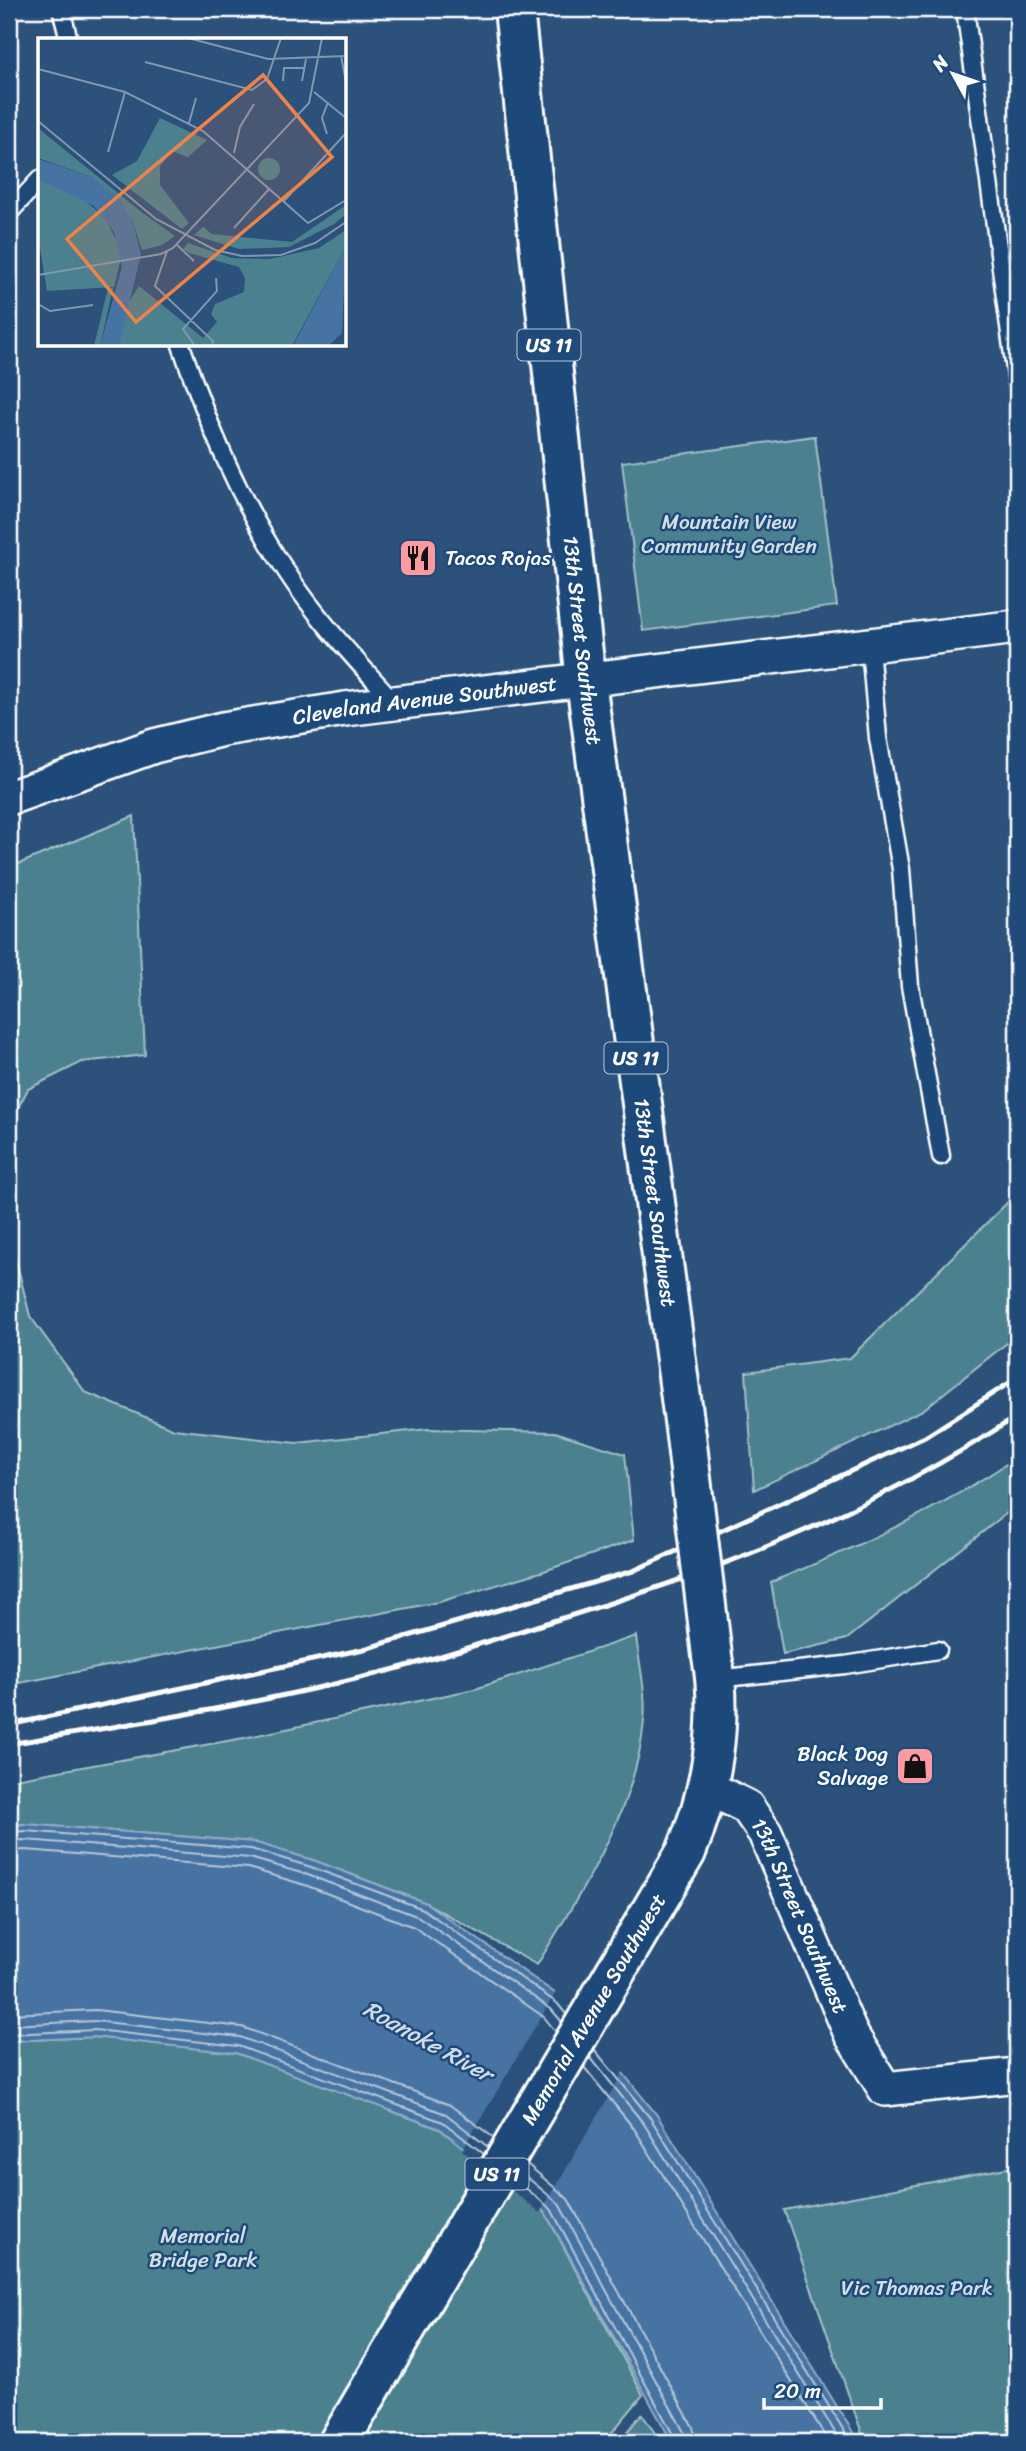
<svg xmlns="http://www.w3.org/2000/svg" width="1026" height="2451" viewBox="0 0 1026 2451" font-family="Sriracha,sans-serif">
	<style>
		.green { fill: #4b818f; stroke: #a5c0c7; stroke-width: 2 }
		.water { fill: #4773a2; stroke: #91abc7; stroke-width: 2 }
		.pier { fill: #2c517b }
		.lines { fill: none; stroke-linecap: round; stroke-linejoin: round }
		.shore { stroke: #b5c7da; stroke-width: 2 }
		.lane-casing { stroke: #fff; stroke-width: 21 }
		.street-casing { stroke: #fff; stroke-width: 38 }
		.primary-casing { stroke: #fff; stroke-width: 44 }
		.lane { stroke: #1f4a7a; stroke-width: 16 }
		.street { stroke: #1f4a7a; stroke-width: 33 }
		.primary { stroke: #1f4a7a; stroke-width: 38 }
		.rail { stroke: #fff; stroke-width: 5 }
		.primary-bridge-casing { stroke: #fff; stroke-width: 44; stroke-linecap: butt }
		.primary-bridge { stroke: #1f4a7a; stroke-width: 38 }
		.labels { text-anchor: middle; stroke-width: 5; stroke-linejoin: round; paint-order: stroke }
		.shield { fill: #1f4a7a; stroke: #bcc9d7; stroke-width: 2 }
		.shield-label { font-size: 19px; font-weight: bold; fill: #fff }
		.park-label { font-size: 21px; fill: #d2e0e3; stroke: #1f4a7a }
		.poi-label { font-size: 21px; fill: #fff; stroke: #1f4a7a; text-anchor: start }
		.street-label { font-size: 21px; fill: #fff; stroke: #1f4a7a }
		.water-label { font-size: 23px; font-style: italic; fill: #d1dce8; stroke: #1f4a7a }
		.inset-road { fill: none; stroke: #8097b0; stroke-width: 2 }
		.view { fill: #ee8249; fill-opacity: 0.15; stroke: #ee8249; stroke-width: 3.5 }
		.inset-edge { fill: none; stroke: #fff; stroke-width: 3.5 }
	</style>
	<rect width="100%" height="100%" fill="#2c517b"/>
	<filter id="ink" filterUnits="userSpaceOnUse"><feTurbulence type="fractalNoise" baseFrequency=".0143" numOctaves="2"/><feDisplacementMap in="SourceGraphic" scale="14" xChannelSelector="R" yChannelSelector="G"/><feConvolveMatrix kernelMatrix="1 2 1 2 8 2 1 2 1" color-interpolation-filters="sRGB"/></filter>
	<g filter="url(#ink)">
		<path class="green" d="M815,436L837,606L643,631L622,462Z
			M134,816L145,1055L82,1062L28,1089L9,1125V868Z
			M1017,1193V1335L923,1410L754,1490L746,1372L850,1358Z
			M9,1232L30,1316L85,1392L174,1429L297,1443L428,1429L555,1432L625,1454L634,1540L544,1571L439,1602L9,1685Z
			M1017,1457V1505L847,1639L783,1654L771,1582C858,1547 940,1509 1017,1457Z
			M636,1636C639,1663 647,1694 644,1721C636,1810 582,1890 537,1965L426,1903L313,1860L253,1842L25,1824L9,1826V1780L244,1738L475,1689Z
			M94,2037L236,2053L440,2129L545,2212L643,2395L604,2442H9V2041Z
			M1017,2166V2442H865L784,2210Z
			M642,2414L661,2442H618Z"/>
		<path class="water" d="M25,1824L253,1842L313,1860L426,1903L562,1998L657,2115L859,2442H672L545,2212L440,2129L236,2053L94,2037L9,2041V1826Z"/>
		<path class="pier" d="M557,1990L625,2069L540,2213L462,2150Z"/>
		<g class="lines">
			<path class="shore" d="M9,1832L25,1831L251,1849L311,1867L423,1909L557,2003L566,2014
				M9,1841L25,1840L250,1858L308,1875L419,1917L551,2009L562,2022
				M9,1851L26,1850L248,1868L305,1885L414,1927L544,2017L556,2032
				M9,2014L96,2010L242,2027L450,2105L494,2138
				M9,2025L95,2021L240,2037L446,2114L488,2147
				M9,2034L95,2030L238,2046L443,2122L484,2154
				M594,2049L651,2119L851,2442
				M590,2057L644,2124L841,2442
				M584,2067L635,2130L829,2442
				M527,2164L568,2199L693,2427L696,2442
				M522,2173L559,2204L684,2432L686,2442
				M517,2181L551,2209L677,2442"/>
			<defs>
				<path id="lane" d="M61,9L69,40
					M965,9L1017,384
					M9,213L40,179
					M181,345C208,424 239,500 286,571C317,619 356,660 394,702
					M870,647L878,738L901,869L910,986L941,1156
					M716,1679L845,1665L938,1650"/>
				<g id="street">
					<path id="s1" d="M9,798L154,746L223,729L345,709L1017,627"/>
					<path id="s2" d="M707,1787L747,1807L765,1833L851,2034L885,2089L1017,2075"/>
				</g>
				<g id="primary">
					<path id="s3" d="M514,9L586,681L686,1436"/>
					<path id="s4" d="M339,2442L686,1852C711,1791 724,1722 712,1656"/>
				</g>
			</defs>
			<use href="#lane" class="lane-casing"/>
			<use href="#street" class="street-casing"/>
			<use href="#primary" class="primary-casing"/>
			<use href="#lane" class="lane"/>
			<use href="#street" class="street"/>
			<use href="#primary" class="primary"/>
			<path class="rail" d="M9,1725L364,1649L633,1571L925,1437L1017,1378
				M9,1744C139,1723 271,1702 399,1668C447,1655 495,1639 543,1624C713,1573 867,1515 1017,1416"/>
			<defs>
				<path id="primary-bridge" d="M686,1436L712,1656"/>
			</defs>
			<use href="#primary-bridge" class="primary-bridge-casing"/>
			<use href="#primary-bridge" class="primary-bridge"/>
		</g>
	</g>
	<defs>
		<symbol id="restaurant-square" viewBox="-11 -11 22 22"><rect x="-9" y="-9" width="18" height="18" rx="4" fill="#ff9aa2" stroke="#1f4a7a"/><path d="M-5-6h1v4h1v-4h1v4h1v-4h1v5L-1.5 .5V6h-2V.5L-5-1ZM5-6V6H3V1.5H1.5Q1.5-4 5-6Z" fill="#111"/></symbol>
		<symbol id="shop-square" viewBox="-11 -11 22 22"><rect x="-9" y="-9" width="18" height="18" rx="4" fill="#ff9aa2" stroke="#1f4a7a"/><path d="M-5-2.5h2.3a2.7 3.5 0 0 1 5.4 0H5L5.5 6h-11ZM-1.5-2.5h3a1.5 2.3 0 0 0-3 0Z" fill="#111"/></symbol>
	</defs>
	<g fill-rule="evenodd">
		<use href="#restaurant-square" x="396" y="536" width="44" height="44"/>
		<use href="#shop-square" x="893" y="1744" width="44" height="44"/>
	</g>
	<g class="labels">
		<g class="shield">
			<rect x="517.5" y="329.5" width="63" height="31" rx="5"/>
			<rect x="604.5" y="1042.5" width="63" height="31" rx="5"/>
			<rect x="465.5" y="2158.5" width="63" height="31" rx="5"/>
		</g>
		<g class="shield-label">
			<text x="549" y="352">US 11</text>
			<text x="636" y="1065">US 11</text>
			<text x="497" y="2181">US 11</text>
		</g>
		<g class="park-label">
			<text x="729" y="529">Mountain View<tspan x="729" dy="24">Community Garden</tspan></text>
			<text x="203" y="2243">Memorial<tspan x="203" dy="24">Bridge Park</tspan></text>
			<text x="917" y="2295">Vic Thomas Park</text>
		</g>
		<g class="poi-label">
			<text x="445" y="565">Tacos Rojas</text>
			<text x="888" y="1761" text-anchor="end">Black Dog<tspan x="888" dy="24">Salvage</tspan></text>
		</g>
		<g class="street-label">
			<text dy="7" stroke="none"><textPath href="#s3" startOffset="635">13th Street Southwest</textPath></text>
			<text dy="7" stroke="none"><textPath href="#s1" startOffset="429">Cleveland Avenue Southwest</textPath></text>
			<text dy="7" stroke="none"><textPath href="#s3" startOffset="1202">13th Street Southwest</textPath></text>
			<text dy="7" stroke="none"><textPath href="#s2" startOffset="166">13th Street Southwest</textPath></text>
			<text dy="7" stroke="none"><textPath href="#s4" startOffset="502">Memorial Avenue Southwest</textPath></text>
		</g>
		<g class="water-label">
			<text transform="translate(428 2041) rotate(29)" y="8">Roanoke River</text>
		</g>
	</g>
	<g transform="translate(38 38)">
		<rect width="308" height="308" fill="#2c517b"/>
		<path d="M122,80L169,102L150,119L134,113L122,128V147L151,185L144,191L74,137L99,123ZM0,90L102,173L137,198L124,207L104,212L94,181L54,139L0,120ZM220 131a11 11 0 1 1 22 0a11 11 0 1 1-22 0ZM0,141L42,158L68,181L84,215L76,249L9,253L0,198ZM308,167V176L296,186L251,209L201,211L156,197L165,189L174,196L254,204ZM308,192V208L254,308H81L86,272L101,248L165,300L179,284L173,276L177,266L206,254L207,240L201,229L151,215L145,211L150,205L194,220L232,221L281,210ZM70,250H75L62,308H56Z" fill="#4b818f"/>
		<path d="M0,121L54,139L81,161L94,181L103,216L81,308H62L84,229L76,194L56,168L0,141ZM308,208L304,295L290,308H255Z" fill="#4773a2"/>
		<path class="inset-road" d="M150,0L230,21L281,19M303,18L308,44M281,19L308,18M107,24L214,52L229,41L243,0M0,31L87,54L165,93L270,185L308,162M245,43L246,30H267M264,43L268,21M276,54L308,80M0,83L118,181L177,212L204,218L243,217L277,205L308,184M151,85L158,60M289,96L284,80L290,64M70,114L87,54M196,115L202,89L216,66M246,163L308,95M196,190L232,150M139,207L156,223M129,213L117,248L175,303L174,308M0,237L123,216L135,210L271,65L284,0M0,266L12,273L55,267M157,308L145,291L179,253L178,240"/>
		<path class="view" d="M225,37L294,119L98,284L29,201Z"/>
		<rect width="308" height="308" class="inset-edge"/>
	</g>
	<rect width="1026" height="2451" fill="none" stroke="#1f4a7a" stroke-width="35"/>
	<rect x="18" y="18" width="991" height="2416" fill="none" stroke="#fff" stroke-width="2.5" filter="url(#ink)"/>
	<g transform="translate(953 74) rotate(310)" stroke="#1f4a7a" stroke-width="5" paint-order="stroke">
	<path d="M0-5L12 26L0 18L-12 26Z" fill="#ffffff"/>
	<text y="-10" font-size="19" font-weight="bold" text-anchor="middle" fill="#ffffff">N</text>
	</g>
	<path d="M764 2398v10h117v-10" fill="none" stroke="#ffffff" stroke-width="3.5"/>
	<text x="774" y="2398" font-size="21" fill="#ffffff" stroke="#1f4a7a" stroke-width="5" paint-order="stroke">20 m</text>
</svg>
